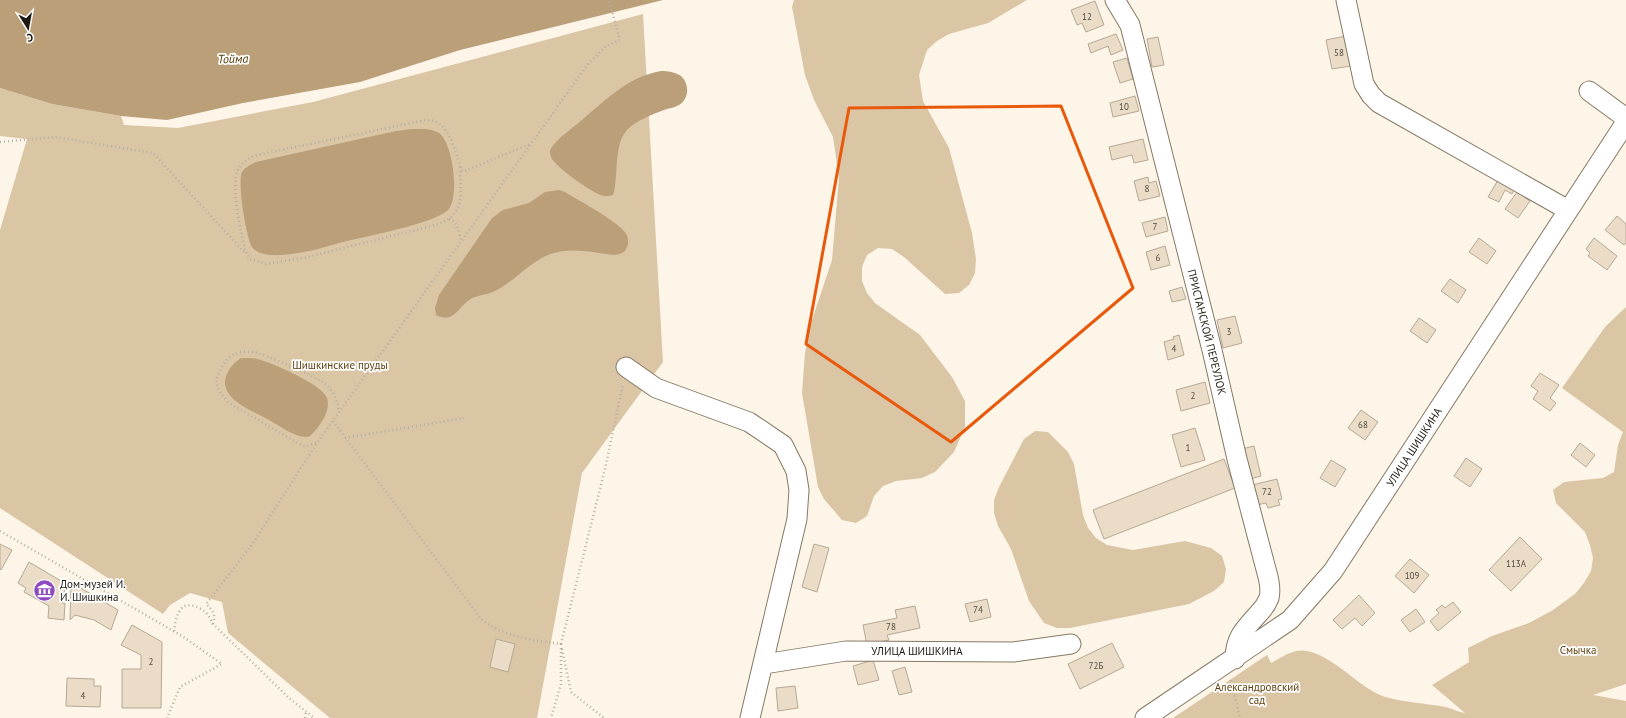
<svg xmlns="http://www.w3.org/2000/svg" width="1626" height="718" viewBox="0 0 1626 718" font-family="'PT Sans',sans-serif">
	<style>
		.green { fill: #dac5a5 }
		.water { fill: #ba9f78 }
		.building { fill: #eadcc7; stroke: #b6a894 }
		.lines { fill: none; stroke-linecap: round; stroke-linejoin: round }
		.minor-casing { stroke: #857966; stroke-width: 21 }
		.path { stroke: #b5aea3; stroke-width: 2.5; stroke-dasharray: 1 3; stroke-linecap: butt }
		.minor { stroke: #fff; stroke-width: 19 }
		.marked { fill: none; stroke: #e8590c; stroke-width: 3; stroke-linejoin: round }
		.labels { text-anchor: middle; stroke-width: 3.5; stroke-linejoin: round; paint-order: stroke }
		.number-label { font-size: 9px; fill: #50493e }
		.street-label { font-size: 11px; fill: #1d1811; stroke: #fff }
		.park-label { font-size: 11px; fill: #5e4312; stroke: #fff }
		.poi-label { font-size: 11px; fill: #1d1811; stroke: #fff; text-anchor: start }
		.water-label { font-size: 12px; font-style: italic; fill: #543a05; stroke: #fff }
	</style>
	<rect width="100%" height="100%" fill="#fdf5e8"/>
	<path class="green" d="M794,0H1027L988,23L949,34L937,41L927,50L919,75L923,101L949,148L972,233L976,259L975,273L969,285L959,293L945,294L904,257L892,249L878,248L867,255L862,267V281L867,293L875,303L920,335L952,377L965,401V427L954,452L935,472L922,478L896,481L883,486L874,496L867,516L856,523L842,520L824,499L818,487L802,393L805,353L810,326L832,260L839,178L833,137L814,100L805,75L792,7Z
		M643,14L663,362L582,473L537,718H330L228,633L222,602L190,593L170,605L163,614L0,508V230L27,139L0,136V88L52,104L121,116L124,125L178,128L313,102Z
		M1626,307V684L1593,695L1626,701V718H1173L1267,655L1271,663C1279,659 1287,653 1296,651C1322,645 1356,684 1378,694C1394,702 1426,703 1445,707C1452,708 1457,712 1465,713L1432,685L1469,662L1468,648L1492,636L1529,623L1553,610L1575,594L1584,583L1591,571L1593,558L1590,545L1585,532L1556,503L1553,490L1564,482L1603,478L1614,472L1618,445L1623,432L1562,388L1605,327Z
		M1035,431L1048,432L1068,452L1074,464L1083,515L1088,528L1096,538L1107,545L1133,550L1185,541L1211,548L1222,556L1226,569L1224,582L1214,591L1189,604L1070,628H1057L1044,623L1029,601L1011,549L998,526L994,513V500L999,487L1024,439Z"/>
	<path class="water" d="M0,0H663L460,50L360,82L243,103L167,120L121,116L52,104L0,88Z
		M661,71C668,71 675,72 681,76C690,84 689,99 679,105C674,108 669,108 664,110C653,114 635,121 627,130C613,145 619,178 613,195C608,196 605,197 601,195C591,192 554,166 551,157C550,155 550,152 550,150C558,137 572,129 583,119C608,98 628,77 661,71Z
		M412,129C421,129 431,128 439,133C453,143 460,197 448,210C435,223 368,236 347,241C331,245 314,251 298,253C285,255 270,257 258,252C256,251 253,249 252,247C246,237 237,182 242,172C245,167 252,164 256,162L396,131Z
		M559,190L565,192C578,200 621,223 627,235C628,239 629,244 627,247C625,253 620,254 615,255C595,253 573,247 554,253C530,260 516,281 495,291C487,295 476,295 469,300C458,308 453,324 436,315L435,308L439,295L492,218L503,210L529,203L545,192Z
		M241,358C246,358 252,358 257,359C271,362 323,385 327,398C331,410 321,425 313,433C310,436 309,437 305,437C293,436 280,426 269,420C253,411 216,398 227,374C230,367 235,362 241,358Z"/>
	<path class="building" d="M1095,1L1104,25L1086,32L1082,23L1077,25L1071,10Z
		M1116,34L1123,50L1111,55L1108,46L1091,53L1088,44Z
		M1346,36L1351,66L1332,69L1326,40Z
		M1158,37L1164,65L1152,67L1147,39Z
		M1127,58L1133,79L1120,83L1113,62Z
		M1135,96L1139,111L1113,117L1110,103Z
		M1143,139L1148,160L1134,163L1132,155L1112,160L1109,147Z
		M1501,175L1517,184L1512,194L1505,190L1499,202L1488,197Z
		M1148,177L1149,183L1156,181L1160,196L1139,201L1134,181Z
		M1517,192L1530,201L1518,218L1505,209Z
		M1617,216L1626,224V243L1624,245L1605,230Z
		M1165,217L1168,231L1146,237L1142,223Z
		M1479,238L1496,251L1487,264L1469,252Z
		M1594,238L1617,256L1607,270L1588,256L1590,253L1586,249Z
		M1165,246L1170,265L1151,270L1146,252Z
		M1450,279L1466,290L1458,303L1441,291Z
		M1182,287L1186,299L1172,302L1169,291Z
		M1235,316L1242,343L1223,348L1217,320Z
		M1419,318L1436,330L1427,343L1410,331Z
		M1179,335L1184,355L1168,360L1164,342L1174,339L1173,337Z
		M1540,373L1559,385L1550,398L1556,403L1550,411L1533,399L1538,391L1531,386Z
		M1205,382L1210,403L1181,411L1176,390Z
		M1361,410L1378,422L1365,440L1348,428Z
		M1195,428L1205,460L1181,467L1172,435Z
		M1580,443L1595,455L1586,467L1571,455Z
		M1254,446L1261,476L1250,479L1242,449Z
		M1466,458L1482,469L1470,487L1454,476Z
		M1224,459L1235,488L1104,539L1093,510Z
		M1331,460L1346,469L1335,487L1320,478Z
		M1277,479L1282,499L1278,500L1280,505L1268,508L1266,503L1257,505L1252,485Z
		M1520,537L1542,559L1511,591L1489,570Z
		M0,544L12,550L1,570L0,569Z
		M814,544L829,548L817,592L802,587Z
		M1410,559L1429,575L1414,593L1395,576Z
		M29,562L66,584L62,603H65L64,620L48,618L49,606L24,592L26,588L18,583Z
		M71,585L79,587L118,610L111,630L94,620L75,615L70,620Z
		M1359,595L1375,613L1362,626L1355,618L1342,629L1333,620Z
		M987,599L991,617L970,622L965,604Z
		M1453,602L1461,612L1438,631L1430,621L1439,613L1436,610L1442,605L1445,608Z
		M915,606L920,628L887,635L889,640L867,645L863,625L897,618L895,610Z
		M1416,609L1425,622L1410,632L1401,620Z
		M132,625L162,642L161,708H122V669H141V655L121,645Z
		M496,639L515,644L508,672L490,667Z
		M1112,643L1124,667L1080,689L1068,664Z
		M873,660L879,680L858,685L853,666Z
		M905,667L912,692L899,695L892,671Z
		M67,678L94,679V686H101L100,707L66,706Z
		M795,686L798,708L778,711L776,688Z"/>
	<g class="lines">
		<defs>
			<path id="minor" d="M1115,0L1130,25L1212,350L1237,459L1267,573C1269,580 1271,590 1269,598C1267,603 1263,609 1259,613C1245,629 1235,637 1235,659
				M1346,0L1364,84L1371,95L1379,103L1568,210
				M1589,91L1626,118
				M626,367L656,388L749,422L783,445L796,471L799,490L797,519L750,718
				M764,664L846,651L1013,652L1071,644
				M1145,718L1290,620L1333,571L1626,122"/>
		</defs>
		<use href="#minor" class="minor-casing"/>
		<path class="path" d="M0,142L56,137L153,153L246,254
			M460,167C460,193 467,212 439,224L308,257L266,264L250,259L245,250C241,232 230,186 238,170C242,162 249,158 257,155L426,120C450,119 455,153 462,171H465L530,144
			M449,219C459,222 459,233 461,241
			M333,421L481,619C503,637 533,640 561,644V684L551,718
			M345,438L464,418
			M316,443L307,446L301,445L229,403C219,391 212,385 220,371C223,366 226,359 231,356C237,352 247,351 254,352C264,354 316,377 324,383C333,390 338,401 339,412
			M0,531L182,636L222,664L180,687L167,718
			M213,624C216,616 213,610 206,604L251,546L317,443L588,64L606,46L620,40L609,0
			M174,631C175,624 176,615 181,609C186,602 198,606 204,611C208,614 211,620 213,624L289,698L314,718
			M561,644L605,469L623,384
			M562,649L571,692L604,718
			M1231,680L1240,718
			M305,718L306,712"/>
		<use href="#minor" class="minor"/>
	</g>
	<path class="marked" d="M1061,106L1133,288L951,442L806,344L849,108Z"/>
	<defs>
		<symbol id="museum-disc" viewBox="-11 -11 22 22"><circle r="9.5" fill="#8e4bc0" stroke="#fff"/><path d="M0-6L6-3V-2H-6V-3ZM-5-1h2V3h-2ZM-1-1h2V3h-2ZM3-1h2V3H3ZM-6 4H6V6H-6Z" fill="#fff"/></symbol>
	</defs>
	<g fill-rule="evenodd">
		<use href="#museum-disc" x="32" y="578" width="25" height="25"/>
	</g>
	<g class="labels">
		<g class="number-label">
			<text x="1087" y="20">12</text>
			<text x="1339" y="56">58</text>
			<text x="1124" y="110">10</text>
			<text x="1147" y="192">8</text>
			<text x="1155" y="230">7</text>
			<text x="1158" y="261">6</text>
			<text x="1229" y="335">3</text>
			<text x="1174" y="352">4</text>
			<text x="1193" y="399">2</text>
			<text x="1363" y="428">68</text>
			<text x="1188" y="451">1</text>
			<text x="1267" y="495">72</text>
			<text x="1516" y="567">113А</text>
			<text x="1412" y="579">109</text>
			<text x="978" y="613">74</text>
			<text x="891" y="630">78</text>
			<text x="151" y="665">2</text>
			<text x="1096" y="669">72Б</text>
			<text x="83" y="699">4</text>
		</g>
		<g class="street-label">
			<text transform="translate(1207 332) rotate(76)" y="4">ПРИСТАНСКОЙ ПЕРЕУЛОК</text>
			<text transform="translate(1414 447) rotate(-57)" y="4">УЛИЦА ШИШКИНА</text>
			<text x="917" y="655">УЛИЦА ШИШКИНА</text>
		</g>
		<g class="park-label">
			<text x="340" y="369">Шишкинские пруды</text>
			<text x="1578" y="654">Смычка</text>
			<text x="1257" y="691">Александровский<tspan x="1257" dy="13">сад</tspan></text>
		</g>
		<g class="poi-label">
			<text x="60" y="588">Дом-музей И.<tspan x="60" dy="13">И. Шишкина</tspan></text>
		</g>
		<g class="water-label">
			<text transform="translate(233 59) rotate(-1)" y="4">Тойма</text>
		</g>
	</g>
	<g transform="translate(28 28) rotate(169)" stroke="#ffffff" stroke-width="3" paint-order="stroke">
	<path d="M0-3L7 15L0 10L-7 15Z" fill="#1d1811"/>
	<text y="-6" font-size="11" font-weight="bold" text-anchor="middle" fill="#1d1811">С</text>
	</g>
</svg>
